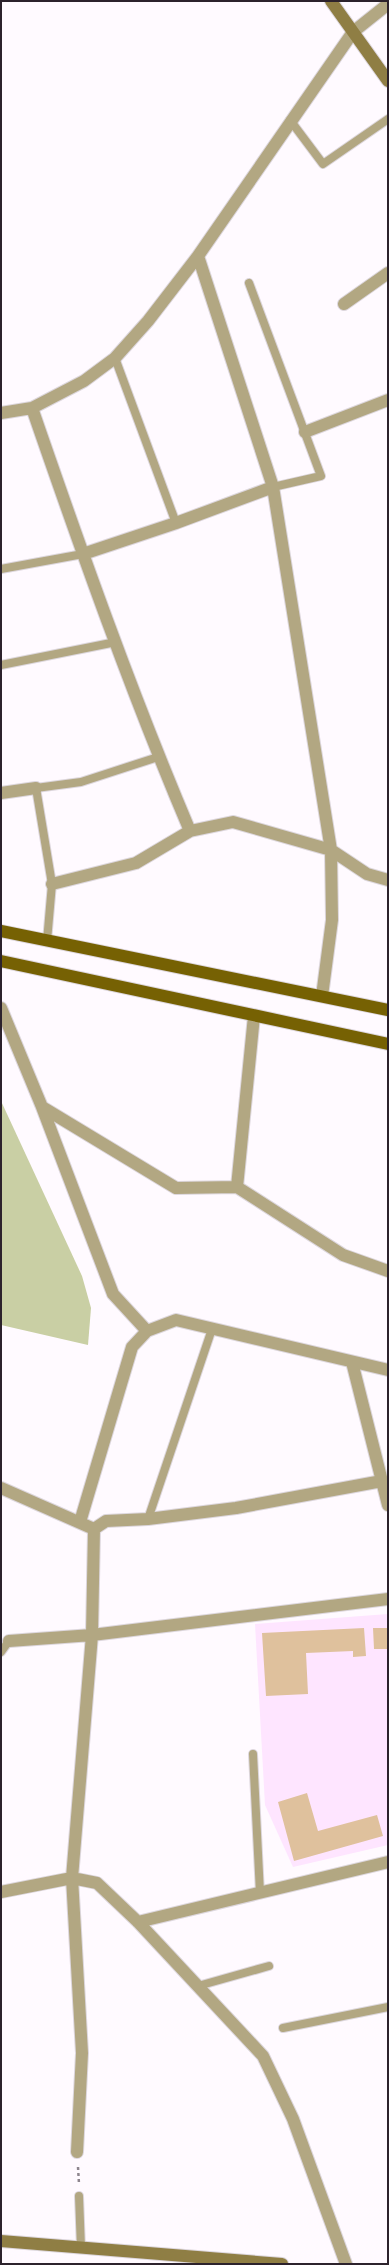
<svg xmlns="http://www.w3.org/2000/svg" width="389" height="2265" viewBox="0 0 389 2265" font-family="Merriweather,serif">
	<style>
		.built { fill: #fee5ff }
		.green { fill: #c9cfa4 }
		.building { fill: #dfc19d }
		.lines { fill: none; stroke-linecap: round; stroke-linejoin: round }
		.lane-casing { stroke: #ddd7dd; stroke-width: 10 }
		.street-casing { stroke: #ddd7dd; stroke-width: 14 }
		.secondary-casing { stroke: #ddd7dd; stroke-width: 14 }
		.primary-casing { stroke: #ddd7dd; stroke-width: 14 }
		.path { stroke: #8e868e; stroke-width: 2.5; stroke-dasharray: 3 3; stroke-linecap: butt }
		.lane { stroke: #b2a782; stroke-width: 8 }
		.street { stroke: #b2a782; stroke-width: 12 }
		.secondary { stroke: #8f7e44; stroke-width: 12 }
		.primary { stroke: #766103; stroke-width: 12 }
	</style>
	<rect width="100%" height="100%" fill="#fffaff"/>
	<path class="built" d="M388,1614V1845L293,1867L265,1805L255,1624Z"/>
	<path class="green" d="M1,1101L82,1276L91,1308L88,1345L1,1325Z"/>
	<path class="building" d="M364,1628L366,1656L353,1657V1651L306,1653L308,1694L266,1696L262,1633Z
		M373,1628H388V1649H374Z
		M307,1793L318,1831L377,1815L383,1836L294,1861L278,1802Z"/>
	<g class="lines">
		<defs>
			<path id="lane" d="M290,120L323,164L388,119
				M249,283L321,476L273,487
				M115,358L176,523
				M1,569L83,554
				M1,665L116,642
				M47,941L52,884L36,788L81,782L158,757
				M148,1519L212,1329
				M1,1652L9,1641
				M253,1754L260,1893
				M198,1986L269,1966
				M283,2028L388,2007
				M79,2196L81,2248"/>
			<path id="street" d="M198,256L273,487L331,850L332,920L322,996
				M344,304L388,273
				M32,408C81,550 131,692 190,831L233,822L331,850L367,874L388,880
				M1,413L32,408L84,381L115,358L148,321L198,256L353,32L388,4
				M305,432L388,400
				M83,554L176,523L273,487
				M1,793L36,788
				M52,884L136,863L190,831
				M1,1008L42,1107L113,1294L147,1331
				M42,1107L176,1188L237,1187L343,1255L388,1271
				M237,1187L254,1016
				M352,1362L388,1505
				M1,1488L94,1529L92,1635L72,1878L97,1883L138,1922L263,2056L293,2119L346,2264
				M80,1522L132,1347L147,1331L176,1320L388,1370
				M94,1529L106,1521L148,1519L236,1508L382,1481
				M9,1641L92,1635L388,1599
				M1,1892L72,1878L82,2053L77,2152
				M138,1922L388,1862"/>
			<path id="secondary" d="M331,1L388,81
				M1,2241L282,2264"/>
			<path id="primary" d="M1,931L388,1010
				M1,961L388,1044"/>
		</defs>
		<use href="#lane" class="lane-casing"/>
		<use href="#street" class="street-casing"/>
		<use href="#secondary" class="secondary-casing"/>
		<use href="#primary" class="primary-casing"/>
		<path class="path" d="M78,2167L79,2184"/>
		<use href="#lane" class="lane"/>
		<use href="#street" class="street"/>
		<use href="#secondary" class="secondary"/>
		<use href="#primary" class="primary"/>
	</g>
	<rect width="389" height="2265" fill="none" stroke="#2c222c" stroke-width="4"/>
</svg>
